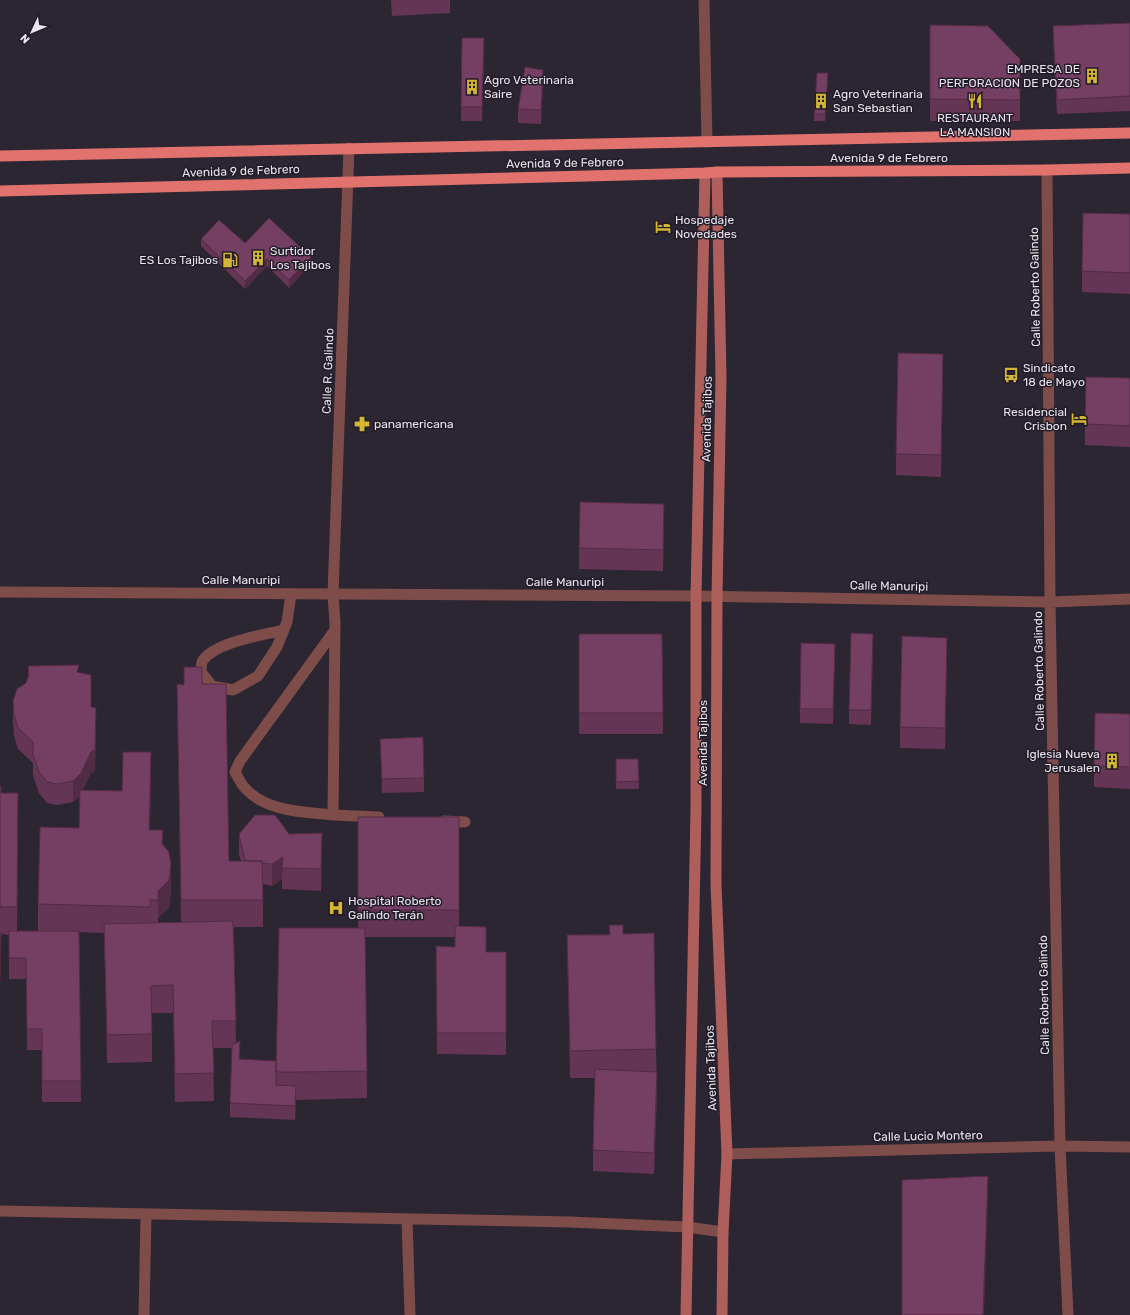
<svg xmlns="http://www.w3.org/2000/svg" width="1130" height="1315" viewBox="0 0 1130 1315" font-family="Rubik,sans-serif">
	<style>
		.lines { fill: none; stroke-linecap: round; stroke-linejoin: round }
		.service { stroke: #7e4c49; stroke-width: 11 }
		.minor { stroke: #7e4c49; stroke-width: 11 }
		.secondary { stroke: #ae5f5b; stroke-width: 11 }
		.trunk { stroke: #e2726e; stroke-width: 11 }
		.wall { fill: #653555 }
		.shaded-wall { fill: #522b45 }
		.building { fill: #753e63; stroke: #522b45 }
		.labels { text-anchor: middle; stroke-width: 3; stroke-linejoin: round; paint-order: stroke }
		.poi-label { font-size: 12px; fill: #e9e4ed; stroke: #221c28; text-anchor: start }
		.street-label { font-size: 12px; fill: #e9e4ed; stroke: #221c28 }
	</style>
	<rect width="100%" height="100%" fill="#2c2532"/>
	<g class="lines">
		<path class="service" d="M333,594L335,623L333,815L379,817
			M283,630C263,635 216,642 203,660C201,663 201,668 201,672L212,686L233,690L258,676L277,647L287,622L291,594
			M333,815C305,812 266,812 245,788C241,784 238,777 235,772L240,761L335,630
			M444,821L465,822"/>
		<path class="minor" d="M704,0L707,142
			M1047,170L1050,602L1060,1146L1068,1315
			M0,592L696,596L1050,602L1130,599
			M333,594L349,148
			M727,1154L1060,1146L1130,1147
			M0,1211L570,1222L687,1227L723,1232
			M407,1219L410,1315
			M144,1315L146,1215"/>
		<path class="secondary" d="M717,172L721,377L717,597L716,884L727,1154L723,1232L722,1315
			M686,1315L696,809V596L705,173"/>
		<path class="trunk" d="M0,156L1130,133
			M0,191L705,173L717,172L1047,170L1130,168"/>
	</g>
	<path class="wall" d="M391,0H450V13L392,16Z
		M1130,23V111L1057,114L1053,40V26Z
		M930,25L1020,59V121H930Z
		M462,38L484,53L482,121H461Z
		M828,80L825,121H814V114Z
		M543,84L541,124L518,123V109Z
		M1130,214V294L1082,292V271Z
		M201,239L245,243L311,264L289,288L267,266L245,289L201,246Z
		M943,375L941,477L896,475V454Z
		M1130,378V447L1085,445V424Z
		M664,526L663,571L579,569V548Z
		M579,634H662L663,734H579Z
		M873,648L871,725L849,724V710Z
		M835,659L833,724L800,723V709Z
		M947,659L945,749L900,748V727Z
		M28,666L79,673L91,707L96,729L95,771L91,773L83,790L122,791L151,780L150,830L163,845L171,892L169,908L158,918V923L181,922L177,684L184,685V667L202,684L229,861H241L239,855V834H289L322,854L321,891L282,889V879L272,886L263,884V927H234L236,1043L239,1059L276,1061L358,928V817H459V926L486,952H506V1055L437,1054L436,946L455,947V937H365L367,1098L296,1100L295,1120L230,1117V1103L232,1048H213L214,1101L175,1102L173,1013H152V1062L107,1063L104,933L79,932L81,1102H42V1050H27L26,979H9V935L1,934L0,988V786L1,793L18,821L17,931H38V904L79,828L80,796L73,802L57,805L47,803L39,793L33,776V763L18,749L14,736L13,722V701L26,683L28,678Z
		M1130,714V789L1094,787V766Z
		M380,739L424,778V792L382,793Z
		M616,759H638L639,789H616Z
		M623,934L656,1049L657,1093L654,1174L593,1171V1150L595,1078H570L567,935Z"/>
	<path class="shaded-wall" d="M484,38V53L482,121V107Z
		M543,70V84L541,124V110Z
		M828,73V80L825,121V114Z
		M311,257V264L289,288V280Z
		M267,259V266L245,289V281Z
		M943,354V375L941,477V455Z
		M664,504V526L663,571V550Z
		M947,638V659L945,749V728Z
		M96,708L95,771L91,773L81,794L73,802V781Z
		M151,752V780L149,857V830Z
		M18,793V821L17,935V907Z
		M322,833V854L321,891V869Z
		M283,857L282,879L272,886V864Z
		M171,864V892L169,908L158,918V927V891Z
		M1,933V955L0,988V966Z
		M657,1072V1093L654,1174V1153Z
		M296,1086V1100L295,1120V1106Z
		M988,1176V1204L984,1315H983Z"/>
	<path class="building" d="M1130,23V96L1057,100L1053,26Z
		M930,25L988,26L1020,59V100L930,99Z
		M462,38H484L482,107H461Z
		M525,67L543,70L541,110L518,109Z
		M817,73H828L825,114H814Z
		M1083,213L1130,214V273L1082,271Z
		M269,218L311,257L289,280L267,259L245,281L201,239L219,220L245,243Z
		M898,353L943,354L941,455L896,454Z
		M1086,377L1130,378V426L1085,424Z
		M580,502L664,504L663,550L579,548Z
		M851,633L873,634L871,710H849Z
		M579,634H662L663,713H579Z
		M902,636L947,638L945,728L900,727Z
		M801,643L835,644L833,709H800Z
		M79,665L77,672L91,675V707L96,708L95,750L91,752L81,773L73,781L57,784L47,782L39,772L33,755V742L18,728L14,715L13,701L17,689L26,683L29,674L28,666Z
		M184,667H202V684H226L229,861H262L263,900H181L177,684L184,685Z
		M1095,713L1130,714V767L1094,766Z
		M423,737L424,778L382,779L380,739Z
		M123,752H151L149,830H163L162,844L169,852L171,864L169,880L158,891V900H150V907L38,904L40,827L79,828L80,790L122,791Z
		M616,759H638L639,781L616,782Z
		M0,786H1V793H18L17,907H0Z
		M255,815H275L289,834L322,833L321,869L282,868L283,857L272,864L262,863V861H250L245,860L239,834Z
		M358,817H459V910H358Z
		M233,921L236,1021H212L214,1073L175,1074L173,985L151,986L152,1034L107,1035L104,924Z
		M609,925H623V934L654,933L656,1049L570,1051L567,935H610Z
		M455,926L486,927V952H506V1033H437L436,946L455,947Z
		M279,928H365L367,1071L296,1072H276Z
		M9,931H79L81,1081H42V1029H27L26,958H9Z
		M0,933H1L0,966Z
		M240,1041L239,1059L276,1061V1085L296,1086L295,1106L230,1103L232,1045Z
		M595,1069L657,1072L654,1153L593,1150Z
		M988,1176L983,1315H902V1180Z"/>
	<defs>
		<symbol id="building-bare" viewBox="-9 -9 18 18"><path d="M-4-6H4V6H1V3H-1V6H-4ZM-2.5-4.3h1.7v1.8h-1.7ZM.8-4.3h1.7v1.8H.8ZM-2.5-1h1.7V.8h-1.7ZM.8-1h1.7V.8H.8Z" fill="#d4b635" stroke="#221c28" stroke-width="2.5" paint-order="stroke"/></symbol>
		<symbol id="restaurant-bare" viewBox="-9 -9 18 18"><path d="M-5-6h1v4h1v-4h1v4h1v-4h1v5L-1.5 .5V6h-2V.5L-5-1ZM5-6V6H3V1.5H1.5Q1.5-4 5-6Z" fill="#d4b635" stroke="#221c28" stroke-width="2.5" paint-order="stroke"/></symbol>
		<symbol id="hotel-bare" viewBox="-9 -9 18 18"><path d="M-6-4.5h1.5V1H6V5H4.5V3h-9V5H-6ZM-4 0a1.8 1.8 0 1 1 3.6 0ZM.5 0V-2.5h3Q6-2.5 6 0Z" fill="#d4b635" stroke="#221c28" stroke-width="2.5" paint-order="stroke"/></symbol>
		<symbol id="fuel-bare" viewBox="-9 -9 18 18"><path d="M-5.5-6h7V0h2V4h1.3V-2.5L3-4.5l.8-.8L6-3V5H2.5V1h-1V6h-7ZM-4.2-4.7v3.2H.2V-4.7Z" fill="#d4b635" stroke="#221c28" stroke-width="2.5" paint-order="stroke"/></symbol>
		<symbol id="bus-bare" viewBox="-9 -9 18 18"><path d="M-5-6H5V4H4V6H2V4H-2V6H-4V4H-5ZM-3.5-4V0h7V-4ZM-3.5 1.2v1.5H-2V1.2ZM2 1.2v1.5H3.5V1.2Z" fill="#d4b635" stroke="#221c28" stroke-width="2.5" paint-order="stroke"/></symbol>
		<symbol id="pharmacy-bare" viewBox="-9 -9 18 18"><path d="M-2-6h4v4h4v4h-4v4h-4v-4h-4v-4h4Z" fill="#d4b635" stroke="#221c28" stroke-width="2.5" paint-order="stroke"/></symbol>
		<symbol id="hospital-bare" viewBox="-9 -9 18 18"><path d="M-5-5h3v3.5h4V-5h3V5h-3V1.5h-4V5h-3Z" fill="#d4b635" stroke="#221c28" stroke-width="2.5" paint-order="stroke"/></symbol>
	</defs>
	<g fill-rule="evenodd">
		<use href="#building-bare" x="1081" y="65" width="22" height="22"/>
		<use href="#building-bare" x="461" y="76" width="22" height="22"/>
		<use href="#building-bare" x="810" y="90" width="22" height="22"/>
		<use href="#restaurant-bare" x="964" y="90" width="22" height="22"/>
		<use href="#hotel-bare" x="652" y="216" width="22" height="22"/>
		<use href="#building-bare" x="247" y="247" width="22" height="22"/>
		<use href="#fuel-bare" x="219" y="249" width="22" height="22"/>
		<use href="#bus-bare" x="1000" y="364" width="22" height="22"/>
		<use href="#hotel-bare" x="1068" y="408" width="22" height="22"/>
		<use href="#pharmacy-bare" x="351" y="413" width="22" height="22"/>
		<use href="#building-bare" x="1101" y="750" width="22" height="22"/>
		<use href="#hospital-bare" x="325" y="897" width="22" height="22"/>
	</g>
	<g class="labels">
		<g class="poi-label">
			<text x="1080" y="73" text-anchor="end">EMPRESA DE<tspan x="1080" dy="14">PERFORACION DE POZOS</tspan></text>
			<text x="484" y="84">Agro Veterinaria<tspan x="484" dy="14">Saire</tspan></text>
			<text x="833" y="98">Agro Veterinaria<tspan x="833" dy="14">San Sebastian</tspan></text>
			<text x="975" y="122" text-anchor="middle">RESTAURANT<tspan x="975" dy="14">LA MANSION</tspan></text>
			<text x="675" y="224">Hospedaje<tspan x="675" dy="14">Novedades</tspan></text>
			<text x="270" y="255">Surtidor<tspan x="270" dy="14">Los Tajibos</tspan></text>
			<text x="218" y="264" text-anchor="end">ES Los Tajibos</text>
			<text x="1023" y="372">Sindicato<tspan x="1023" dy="14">18 de Mayo</tspan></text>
			<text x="1067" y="416" text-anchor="end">Residencial<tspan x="1067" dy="14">Crisbon</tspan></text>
			<text x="374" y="428">panamericana</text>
			<text x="1100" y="758" text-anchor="end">Iglesia Nueva<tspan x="1100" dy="14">Jerusalen</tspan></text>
			<text x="348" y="905">Hospital Roberto<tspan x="348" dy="14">Galindo Terán</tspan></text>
		</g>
		<g class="street-label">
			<text x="889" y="162">Avenida 9 de Febrero</text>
			<text transform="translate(565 163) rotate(-1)" y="4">Avenida 9 de Febrero</text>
			<text transform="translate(241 171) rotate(-2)" y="4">Avenida 9 de Febrero</text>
			<text transform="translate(1035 287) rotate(-91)" y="4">Calle Roberto Galindo</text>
			<text transform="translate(328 371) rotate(-88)" y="4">Calle R. Galindo</text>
			<text transform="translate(707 419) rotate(-89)" y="4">Avenida Tajibos</text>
			<text x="241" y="584">Calle Manuripi</text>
			<text x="565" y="586">Calle Manuripi</text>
			<text transform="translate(889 586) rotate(1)" y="4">Calle Manuripi</text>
			<text transform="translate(1039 671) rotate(-91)" y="4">Calle Roberto Galindo</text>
			<text transform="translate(703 743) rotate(-90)" y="4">Avenida Tajibos</text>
			<text transform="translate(1044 995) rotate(-91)" y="4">Calle Roberto Galindo</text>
			<text transform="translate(711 1068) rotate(-92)" y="4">Avenida Tajibos</text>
			<text transform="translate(928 1136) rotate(-1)" y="4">Calle Lucio Montero</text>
		</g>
	</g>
	<g transform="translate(32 32) rotate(226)" stroke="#221c28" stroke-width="3" paint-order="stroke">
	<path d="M0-3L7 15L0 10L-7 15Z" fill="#e9e4ed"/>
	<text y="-6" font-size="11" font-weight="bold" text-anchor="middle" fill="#e9e4ed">N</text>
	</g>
</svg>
